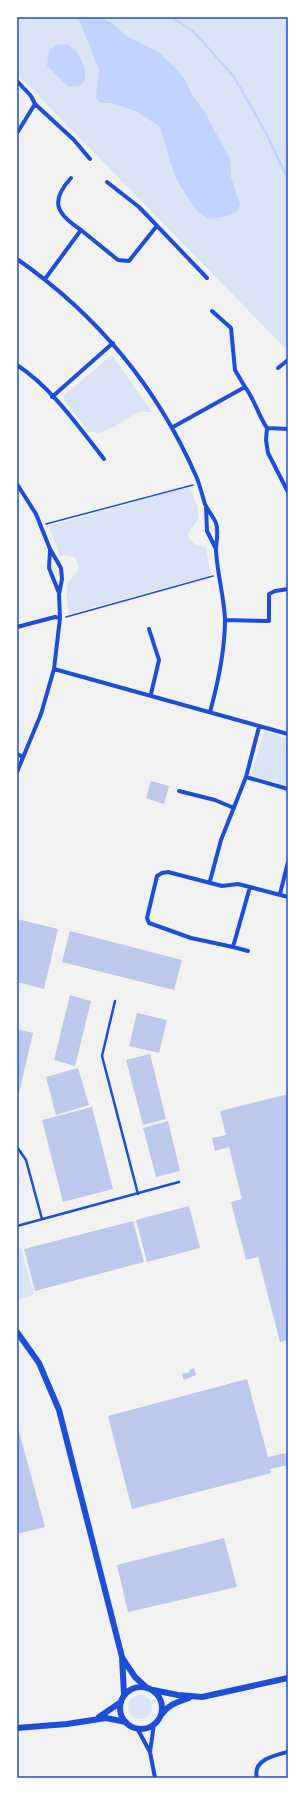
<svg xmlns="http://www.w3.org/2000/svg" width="305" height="1795" viewBox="0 0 305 1795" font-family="'Asap Condensed',sans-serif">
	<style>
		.green { fill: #dbe4f7 }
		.water { fill: #bfd3fe }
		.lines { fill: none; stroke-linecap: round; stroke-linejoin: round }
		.stream { stroke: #bfd3fe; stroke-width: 2.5 }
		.building { fill: #bdc9ec }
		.path { stroke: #1d4ed8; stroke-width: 1.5 }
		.service { stroke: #1d4ed8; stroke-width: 2.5 }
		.minor { stroke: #1d4ed8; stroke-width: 4 }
		.tertiary { stroke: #1d4ed8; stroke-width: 6 }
		.neatline { fill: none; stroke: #1d4ed8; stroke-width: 1.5 }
	</style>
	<rect width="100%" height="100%" fill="#f2f2f2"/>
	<path class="green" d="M17,17H288V351L17,74Z
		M112,355L152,412H139L111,428L99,433L89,432L64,401V395Z
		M190,487C193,496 201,511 197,520C195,527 189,528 188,536L194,544L206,547L211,575L69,614C68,606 66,596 67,588C68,575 87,573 74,557L60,555L49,526Z
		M264,731L288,738V786L251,775Z
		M21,1248L34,1294L17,1301V1249Z
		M128 1707a12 12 0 1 1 24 0a12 12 0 1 1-24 0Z"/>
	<path class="water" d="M78,17H102L117,27L126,36L160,53L175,68L186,81L192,95L204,111L230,159L231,177L240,204L238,211L228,216L209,219L197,211L181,187L174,174L160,127L138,112L112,103H101L96,97L99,70Z
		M58,44L69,45L77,52L85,68V79L80,86L68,87L47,66L49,50Z"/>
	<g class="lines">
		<path class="stream" d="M171,17L193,31L234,77L265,131L288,179"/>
	</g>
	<path class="building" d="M151,781L169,786L164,804L146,798Z
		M17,919L58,929L44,989L17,982Z
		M70,931L182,960L174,990L62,962Z
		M70,995L91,1001L75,1066L54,1060Z
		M137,1013L167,1020L159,1053L129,1046Z
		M17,1029L33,1033L19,1093L17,1092Z
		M150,1054L166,1119L143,1125L126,1060Z
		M78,1068L89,1105L56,1115L46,1077Z
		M288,1094V1340L280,1342L258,1257L246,1260L231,1202L242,1199L229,1147L215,1151L212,1138L226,1135L220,1111Z
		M92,1107L113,1189L63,1202L42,1120Z
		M168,1121L180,1171L156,1177L143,1128Z
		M189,1206L200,1248L147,1262L136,1220Z
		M133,1221L144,1262L35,1291L24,1249Z
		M194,1368L196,1375L184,1380L182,1374L190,1372L189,1370Z
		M247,1379L268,1457L285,1453L288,1465L270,1469L271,1473L132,1509L108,1416Z
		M17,1424L45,1527L17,1534Z
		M224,1538L237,1587L128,1612L117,1565Z"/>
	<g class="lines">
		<path class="path" d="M46,524L193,485
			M66,617L213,576"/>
		<path class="service" d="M115,1001L102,1056L138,1194
			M17,1147L26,1160L42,1219
			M17,1226L179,1182"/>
		<path class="minor" d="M17,81L31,96L35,104L74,140L90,159
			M17,133L35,104
			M71,178C49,202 57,214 81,230
			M107,182L139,207L207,278
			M17,259C96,314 157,387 196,476C200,485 202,495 205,504C208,511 213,516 216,523C219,532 216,541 216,550C217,573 224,596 225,619C225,649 218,683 210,712
			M45,279L81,230L118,260L129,261L156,227
			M212,311L231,328L235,370L245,387
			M17,365C52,388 78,426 104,459
			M278,368L288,360
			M52,397L113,343
			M173,427L245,387C255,400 258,415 267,428L288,429
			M267,428L266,440L268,453L288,492
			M17,484L36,514L50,549L61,568L62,579L59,594L60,618L54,669L41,714L17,772
			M206,506L207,531L216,549
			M50,550L49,568L59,593
			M225,620L269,621V594L275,591L288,589
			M17,627L55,617L60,618
			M149,629L159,660L151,694
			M54,669L288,734
			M17,754L23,757
			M246,777L288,789
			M179,791L215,800L234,808
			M210,881L221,840L246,777L259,727
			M250,887L233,947L191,938L149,923L147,918L157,876L162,873L168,872L222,886L238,884L288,897
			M280,894L288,862
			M233,947L248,951
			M137,1728L150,1752L155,1778
			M150,1752L154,1724
			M257,1778C252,1760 275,1755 288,1752"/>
		<path class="tertiary" d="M17,1332L39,1363L59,1410L122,1657L124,1694
			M123,1659L135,1677L147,1688
			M120 1708a21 21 0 1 1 42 0a21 21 0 1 1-42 0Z
			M153,1690L178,1695L202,1697L288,1678
			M162,1714C169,1704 178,1702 189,1698
			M99,1717L121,1702
			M17,1728L67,1724L106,1718L126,1722"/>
	</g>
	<rect width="305" height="1795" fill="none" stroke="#ffffff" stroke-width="36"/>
	<rect x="18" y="18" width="269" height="1759" class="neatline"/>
</svg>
